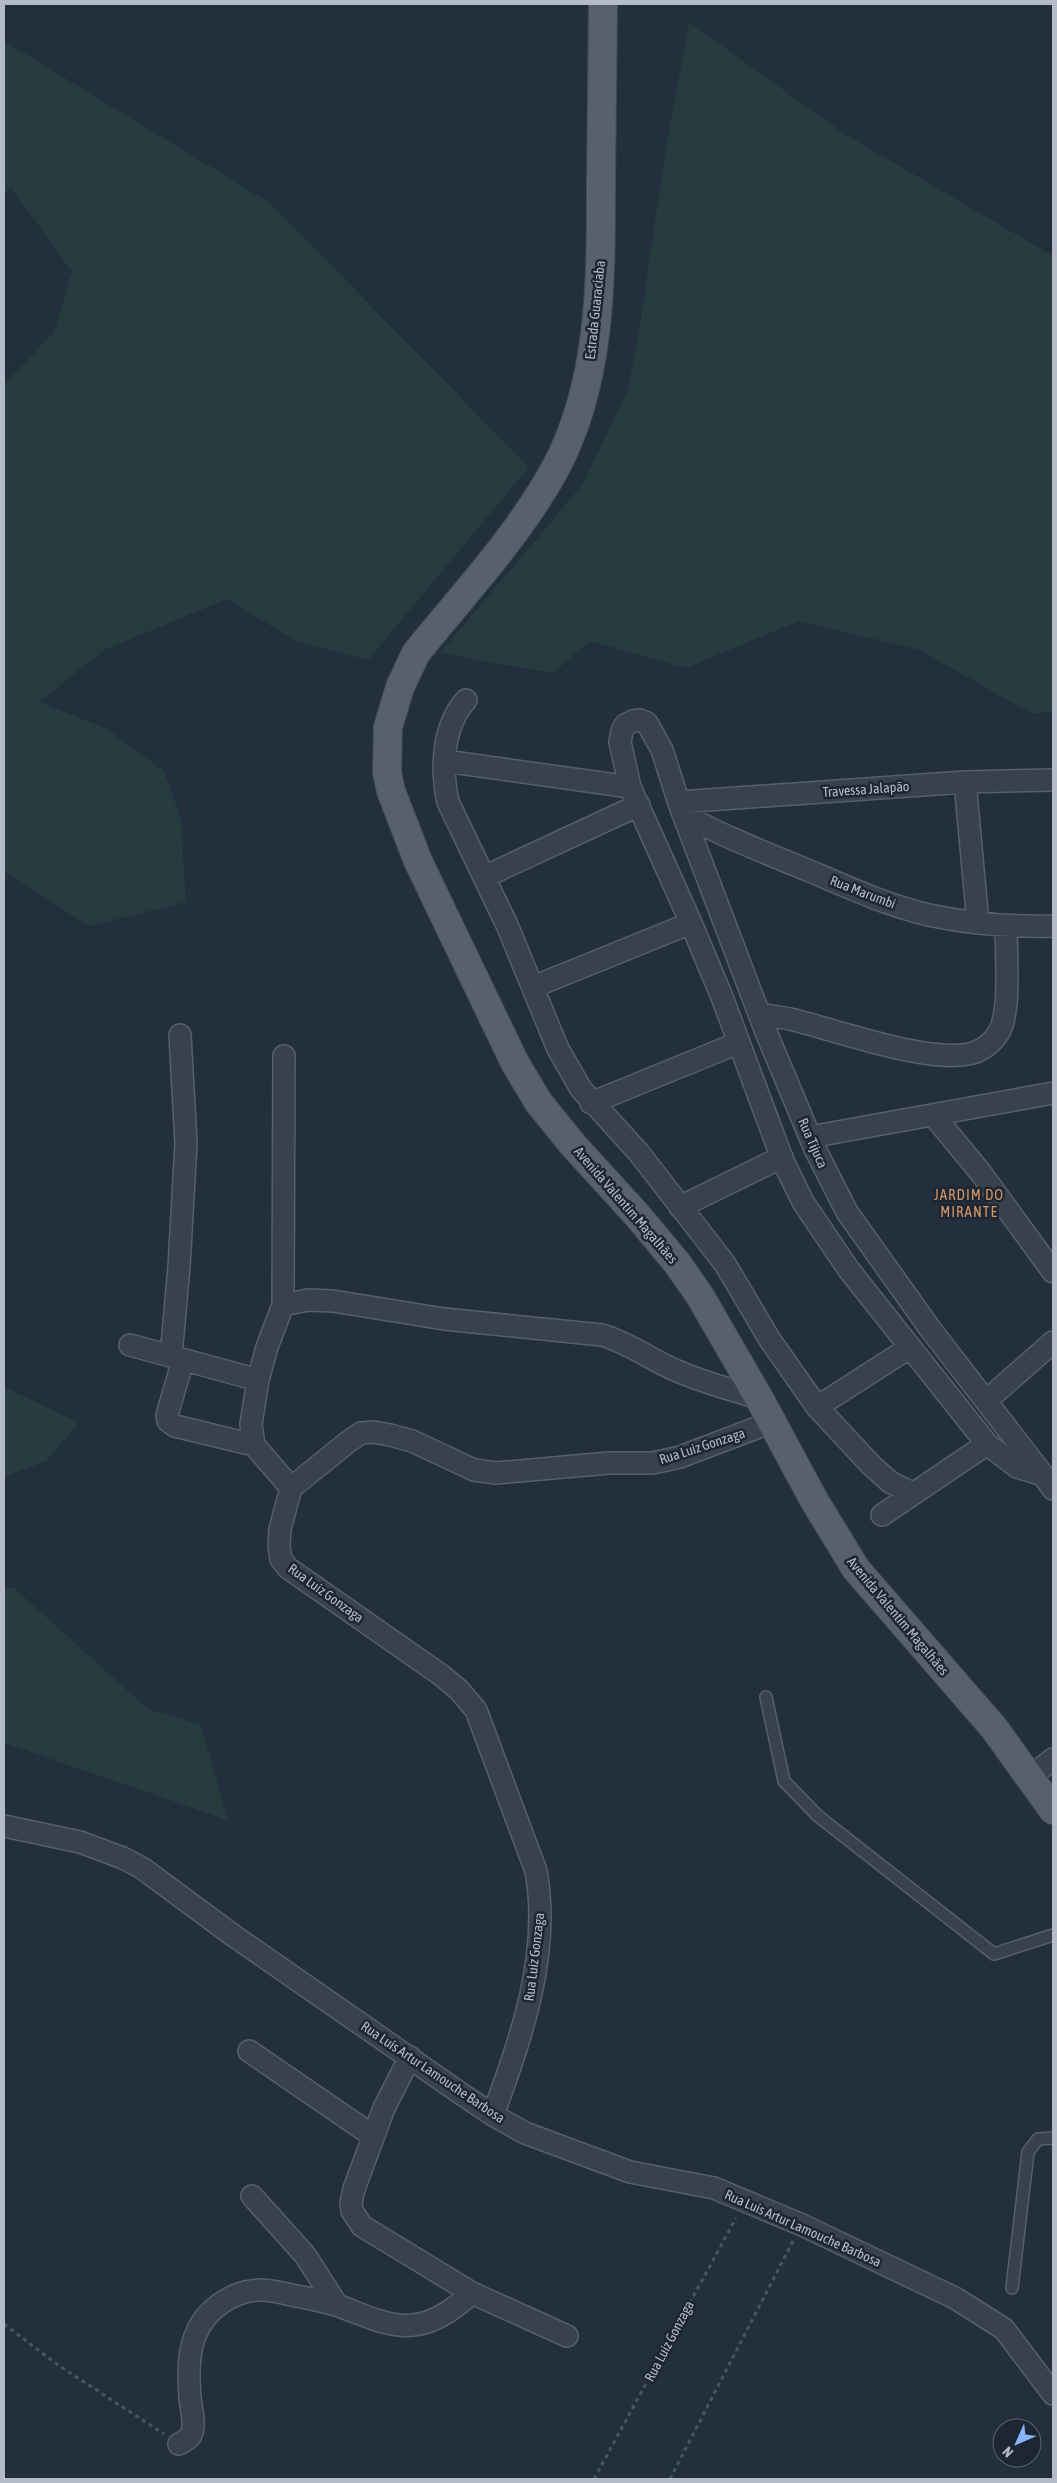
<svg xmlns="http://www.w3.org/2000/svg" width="1057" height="2483" viewBox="0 0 1057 2483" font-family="'Asap Condensed',sans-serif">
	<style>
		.green { fill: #263c3f }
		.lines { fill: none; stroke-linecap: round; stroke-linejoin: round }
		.lane-casing { stroke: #565f6c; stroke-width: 14 }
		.street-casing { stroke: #565f6c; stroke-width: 24 }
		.primary-casing { stroke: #414a57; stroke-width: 30 }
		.path { stroke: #44595c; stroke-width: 3; stroke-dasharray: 4 4; stroke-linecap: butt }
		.lane { stroke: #38414e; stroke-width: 11 }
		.street { stroke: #38414e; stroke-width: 21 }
		.primary { stroke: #56606e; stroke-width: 28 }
		.labels { text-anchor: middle; stroke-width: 5; stroke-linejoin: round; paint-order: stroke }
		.street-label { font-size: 14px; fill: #b4bcc9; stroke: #1d2633 }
		.neighbourhood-label { font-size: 15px; letter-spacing: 1px; fill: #d59563; stroke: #1d2633 }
	</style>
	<rect width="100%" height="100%" fill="#242f3e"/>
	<path class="green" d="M689,22L843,133L1053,256V711L1032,714L920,650L799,621L686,668L590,641L553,673L440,653L583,484L628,389L639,331L666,147Z
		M4,41L270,203L529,467L368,660L296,641L227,599L104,650L39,702L105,728L164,771L181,819L186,902L89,926L4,871V385L54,332L72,272L11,187L4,193Z
		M4,1387L79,1423L46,1461L4,1477Z
		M4,1588H14L148,1709L201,1725L228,1820L4,1743Z"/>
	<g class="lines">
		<defs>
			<path id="lane" d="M766,1697L784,1781L818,1816L994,1954L1053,1935
				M1012,2288L1028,2152L1038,2139L1053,2138"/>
			<path id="street" d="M466,700C442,727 441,769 448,802L507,925L558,1049L581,1089L639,1153L725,1264L770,1340L817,1407L871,1465L890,1482L912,1493
				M445,761L630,787
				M965,782L978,923
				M679,802L965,782L1053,780
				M684,815C723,836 763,852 805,869C845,886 886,905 929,915C970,924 1011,927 1053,926
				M484,877L639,805
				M533,987L691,923
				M760,1014C770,1016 780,1017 790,1019C834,1029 935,1067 976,1052C985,1048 994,1041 999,1032C1011,1012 1006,952 1006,927
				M284,1056L283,1305L267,1347L258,1380L251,1424L254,1445L291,1488
				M591,1103L738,1043
				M934,1116L981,1173L1053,1272
				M810,1137L1053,1093
				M680,1207L782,1157
				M283,1305L308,1300L333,1301L444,1319L602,1335C629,1343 650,1359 675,1370C702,1382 731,1390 759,1398
				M130,1345L258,1380
				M171,1356L179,1267L186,1143L180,1035
				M183,1360L167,1415L168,1421L175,1426L254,1445
				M986,1401L1053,1342
				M817,1407L909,1348
				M1043,1475L1017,1467L987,1444L849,1270L803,1202L783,1161L722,997L691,923L630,787L620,742L622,731L625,725L633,721L640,720L647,723L662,750L680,806L766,1032L815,1149L847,1212L931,1330L1043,1475L1053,1489
				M882,1515L987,1444
				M1031,1776L1053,1759
				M4,1826L80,1842L123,1858L142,1868L234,1936L463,2095L493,2115L525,2133L630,2172L714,2188L802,2225L955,2298L1004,2329L1053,2394
				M249,2051L373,2136
				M410,2057L384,2108L354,2189L351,2203L352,2211L362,2226L472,2293L567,2336
				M493,2115C521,2038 551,1954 536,1871L476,1710L459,1690L441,1675L288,1568L281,1559L279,1546L280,1529L291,1488L348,1442L361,1433L374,1432L390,1435L412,1441L474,1470L496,1473L609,1463H653L680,1457L772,1422
				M252,2196L305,2255L337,2305
				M179,2444C184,2441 188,2440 191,2435C196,2424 191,2409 190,2397C186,2353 191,2315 236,2295C256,2287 271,2290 291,2295C307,2298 324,2301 339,2306C362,2314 388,2328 413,2325C436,2323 455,2308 472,2293"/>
			<path id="primary" d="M603,4C602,63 602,122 601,181C601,278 602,382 555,469C519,535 463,595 416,653L400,687L388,727L387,773L391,791L418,861L515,1063L539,1103L574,1146L637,1215L677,1263L700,1296L759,1398L814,1500L856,1569L994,1728L1053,1810"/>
		</defs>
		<use href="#lane" class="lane-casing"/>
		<use href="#street" class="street-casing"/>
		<use href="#primary" class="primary-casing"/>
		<path class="path" d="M4,2324L58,2365L164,2434
			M594,2479L736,2218
			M670,2479L793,2241"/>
		<use href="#lane" class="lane"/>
		<use href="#street" class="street"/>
		<use href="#primary" class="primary"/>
	</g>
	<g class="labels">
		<g class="street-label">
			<text transform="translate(595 310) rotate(-84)" y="5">Estrada Guaraciaba</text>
			<text transform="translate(866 789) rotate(-4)" y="5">Travessa Jalapão</text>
			<text transform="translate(863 892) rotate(21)" y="5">Rua Marumbi</text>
			<text transform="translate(813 1143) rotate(66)" y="5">Rua Tijuca</text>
			<text transform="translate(626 1205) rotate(49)" y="5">Avenida Valentim Magalhães</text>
			<text transform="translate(702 1446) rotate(-18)" y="5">Rua Luiz Gonzaga</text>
			<text transform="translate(326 1593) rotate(36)" y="5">Rua Luiz Gonzaga</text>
			<text transform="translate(898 1616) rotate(50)" y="5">Avenida Valentim Magalhães</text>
			<text transform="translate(534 1957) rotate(-83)" y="5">Rua Luiz Gonzaga</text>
			<text transform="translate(433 2072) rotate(34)" y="5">Rua Luís Artur Lamouche Barbosa</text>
			<text transform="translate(803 2228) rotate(24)" y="5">Rua Luís Artur Lamouche Barbosa</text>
			<text transform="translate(669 2341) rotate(-62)" y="5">Rua Luiz Gonzaga</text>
		</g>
		<g class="neighbourhood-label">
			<text x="969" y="1200">JARDIM DO<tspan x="969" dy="17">MIRANTE</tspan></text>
		</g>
	</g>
	<rect width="1057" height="2483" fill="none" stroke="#b4bcc9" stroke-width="10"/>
	<g transform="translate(1017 2443) rotate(225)"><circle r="24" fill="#1d2633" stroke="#59626f"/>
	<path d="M0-4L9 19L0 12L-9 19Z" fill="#8ab4f8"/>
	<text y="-8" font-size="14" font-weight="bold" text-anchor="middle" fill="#b4bcc9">N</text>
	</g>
</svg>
